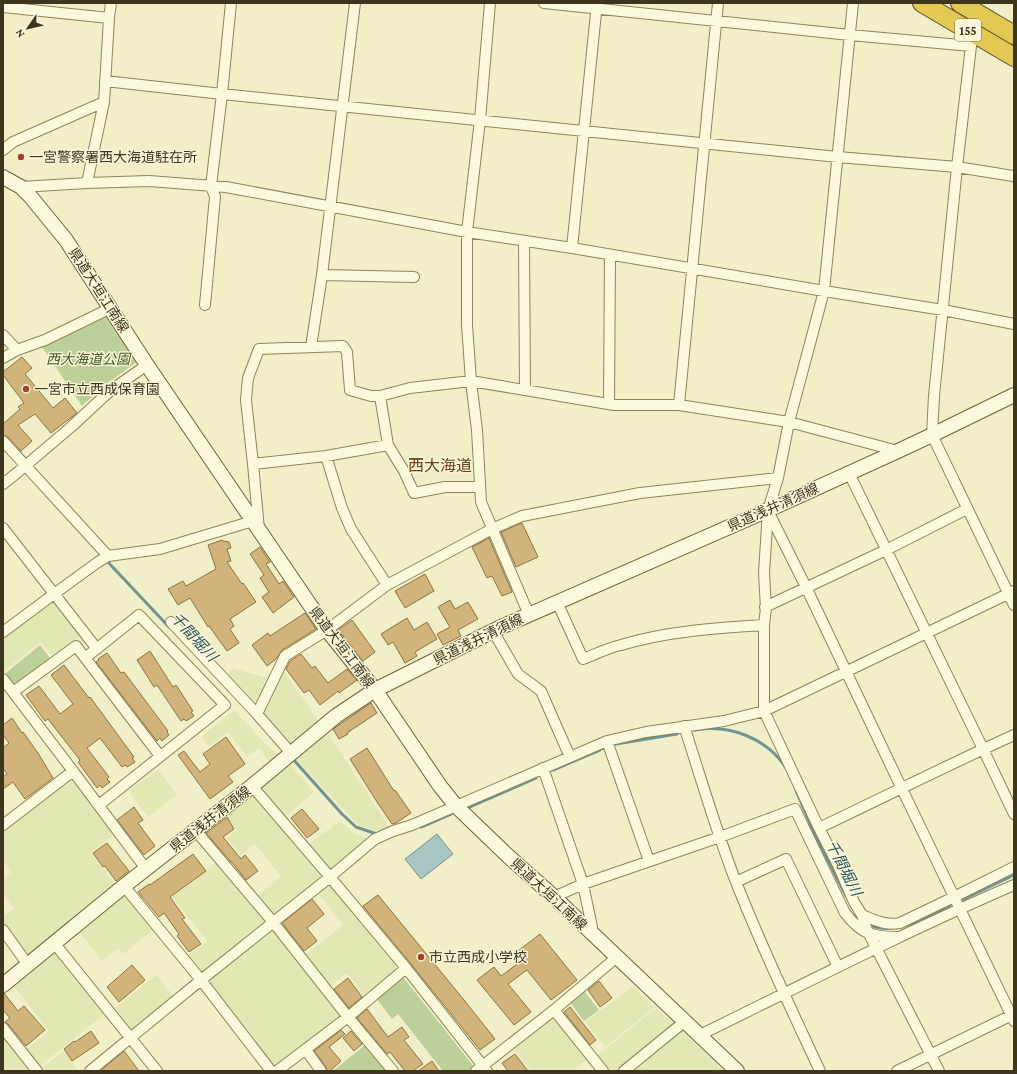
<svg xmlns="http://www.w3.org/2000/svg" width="1017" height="1074" viewBox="0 0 1017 1074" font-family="'Crimson Pro','Noto Sans JP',serif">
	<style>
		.farmland { fill: #e3e7b4 }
		.green { fill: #bdd09a }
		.water { fill: #a8c5c3; stroke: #6e9494 }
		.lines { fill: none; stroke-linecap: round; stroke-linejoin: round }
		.stream { stroke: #6e9494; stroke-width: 3 }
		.building { fill: #d1b47b; stroke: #8f723f }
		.street-casing { stroke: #8e835b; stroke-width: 12 }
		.secondary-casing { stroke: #70633e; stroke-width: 16 }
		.highway-casing { stroke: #5c4f2f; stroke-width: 20 }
		.street { stroke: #fbf9db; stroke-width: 10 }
		.secondary { stroke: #fbf9db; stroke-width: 14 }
		.highway { stroke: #e4c854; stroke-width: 18 }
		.poi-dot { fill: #a14427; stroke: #f8f6d7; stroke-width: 1.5 }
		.labels { text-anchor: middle; stroke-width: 3; stroke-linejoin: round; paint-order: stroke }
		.shield { fill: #f8f6d7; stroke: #766f56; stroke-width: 1 }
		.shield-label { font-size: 13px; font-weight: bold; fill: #3e351f }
		.poi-label { font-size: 14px; fill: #3e351f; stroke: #f8f6d7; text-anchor: start }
		.street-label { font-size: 14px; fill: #3e351f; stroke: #f8f6d7 }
		.park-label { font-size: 14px; font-style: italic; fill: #405b25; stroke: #f8f6d7 }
		.water-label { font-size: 15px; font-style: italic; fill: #2e555e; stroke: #f8f6d7 }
		.quarter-label { font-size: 16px; fill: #6d411c; stroke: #f8f6d7 }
	</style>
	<rect width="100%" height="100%" fill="#f1efc7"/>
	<path class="farmland" d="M54,599L82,635L53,657L41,642L4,671L3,639Z
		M233,668L271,679L256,708L224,677Z
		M283,670L319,722L288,746L261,715Z
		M234,710L277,756L269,762L259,748L247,757L228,732L209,747L201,737Z
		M327,731L389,827L383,831L373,830L357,824L294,757Z
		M287,761L314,792L284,818L257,787Z
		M158,770L177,795L148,817L129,791Z
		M70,778L114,835L91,852L116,886L26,956L3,925V917L14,908L3,893V880L12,873L3,860V828Z
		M249,791L321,877L273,917L256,897L281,876L255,844L241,855L227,838L237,830L223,813Z
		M340,821L354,833L370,840L331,872L306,846Z
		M220,859L270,923L204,976L188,956L207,941L172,897Z
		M328,881L400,970L366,998L347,973L328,988L303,957L343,925L316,891Z
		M126,895L153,930L123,954L118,949L102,961L79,932Z
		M271,927L345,1016L276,1069L208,979Z
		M56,950L106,1013L40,1066L27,1049L49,1031L13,985Z
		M156,975L176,999L132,1034L113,1010Z
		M633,986L655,1007L605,1047L586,1022Z
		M656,1008L675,1025L618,1071H606L595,1057Z
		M554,1015L589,1058L572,1071H531L513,1047Z
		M681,1030L724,1071H630Z
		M3,1035L32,1071H3Z
		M63,1051L79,1071H44L42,1068Z"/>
	<path class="green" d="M108,316L137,362L106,384L82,406L42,347Z
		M40,645L50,658L15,685L6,673Z
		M403,977L475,1068L470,1071H443L398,1014L392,1019L376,998Z
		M584,991L599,1010L584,1021L570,1002Z
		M365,1045L387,1071H333Z"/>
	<path class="water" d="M437,834L453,854L421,879L405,859Z"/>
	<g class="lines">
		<path class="stream" d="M106,560L169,627
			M695,730C729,724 767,738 786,768
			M610,745L677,734
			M292,758L342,814L356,827L377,834
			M553,770L600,750
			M795,788L814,833L846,896
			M470,807L536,778
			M421,827L451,814
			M868,924C875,928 884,929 892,928
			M901,927L918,921L1014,875"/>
	</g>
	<path class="building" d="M22,357L32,368L25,374L53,408L65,398L77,413L51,433L35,414L18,425L32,441L21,451L8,437L3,435V424L20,409L18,407L24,403L3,375V372Z
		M522,523L538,557L516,567L501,532Z
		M489,538L512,592L502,596L492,576L487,578L472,547Z
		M222,540L223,541L229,542L231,548L227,549L231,561L227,562L242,584L243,583L256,602L230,619L234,626L230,629L239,643L227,651L209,626L208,627L190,598L178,605L168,589L183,581L186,586L216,569L208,545Z
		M260,547L270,562L266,564L279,584L283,581L294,597L273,613L262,597L269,592L260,578L264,575L250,554Z
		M425,574L434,591L405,608L395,591Z
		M450,600L455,609L468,602L478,619L458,630L461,636L443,645L437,634L450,627L438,607Z
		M305,613L316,629L282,650L276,659L267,666L252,645L268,633L270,636Z
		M407,618L414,630L427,622L437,639L415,652L417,656L405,663L393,642L388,645L381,634Z
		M352,620L375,652L363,661L338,630Z
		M150,651L173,687L176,685L193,711L191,712L194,716L186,721L184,719L181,721L157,685L154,687L137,660Z
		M107,653L121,673L124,672L168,731L167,732L169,735L162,741L160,738L157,741L96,662L99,660L98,659Z
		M301,654L312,668L315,666L328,683L347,669L357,680L339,693L338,691L320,705L309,690L304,693L286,669L290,661Z
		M64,665L89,698L90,697L134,757L132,758L135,762L127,767L125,765L122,767L100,738L87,748L109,777L107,779L110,782L102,788L100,785L97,788L78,762L80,760L48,719L45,721L26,695L39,686L60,714L73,704L51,675Z
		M371,703L377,713L347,733L348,734L339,739L333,729Z
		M12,718L22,733L23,732L38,753L53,778L25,799L13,782L3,789V777L7,774L3,768V748L9,743L3,735V725Z
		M226,737L245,764L228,776L233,782L210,799L178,755L184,751L200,772L210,764L203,754Z
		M367,748L394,791L395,790L411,813L396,823L392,824L377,802L350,759Z
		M134,807L143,820L138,823L155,846L144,855L117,820Z
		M302,809L319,829L307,838L291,818Z
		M227,817L234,829L223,837L241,859L245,855L258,871L246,880L232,862H231L206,833Z
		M107,843L129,871L116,881L105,866L103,867L93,853Z
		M193,854L206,871L170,897L185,918L182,919L201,944L189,952L177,936L179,934L164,913L159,917L138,892L149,884L150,885Z
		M378,895L464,1000L495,1039L480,1050L411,964L363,906Z
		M312,899L324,914L307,928L317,941L304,951L282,923Z
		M540,934L577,980L551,1000L527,970L508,984L531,1012L514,1025L477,980L494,967L501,976L520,962L514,954Z
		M132,965L145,980L119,1002L107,987Z
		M348,978L362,997L349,1008L334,989Z
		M599,981L612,998L600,1007L588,990Z
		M3,993H4L18,1011L24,1006L45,1030L26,1046L8,1024L5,1022L10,1018L3,1010Z
		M570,1007L596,1040L590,1045L564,1012Z
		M367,1009L388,1037L402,1027L409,1037L404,1040L423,1064L413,1071H405L390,1052L387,1054L357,1018Z
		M341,1030L345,1034L329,1047L341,1061L330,1071H327L326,1067L314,1051Z
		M91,1031L99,1043L72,1061L64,1049L74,1041L75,1042Z
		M351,1031L362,1044L354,1051L343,1038Z
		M124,1051L139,1071H100Z
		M515,1054L528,1071H508L502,1063Z
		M432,1061L439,1071H418Z"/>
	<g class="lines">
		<defs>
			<path id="street" d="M490,3L480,120L467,232V325L471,381L477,430L481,502L529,615
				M544,3L850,35L971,46
				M853,3L824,291L789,422L778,478L768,510L764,573L766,608L764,625V711L819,828L838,865L854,902L862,915L867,930L939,1071
				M3,7L109,18
				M974,34L971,46L957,167L934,396L932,435L1014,605
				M105,81L222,94L838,157L957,167L1013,176
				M3,150L13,142L104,102
				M87,183L104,102L109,18L111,3
				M21,187L87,183L149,181L226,187L467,232L572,248L824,291L943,310L1014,324
				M524,241L525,390
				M572,248L597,3
				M322,275L414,277
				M205,305L215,197L211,186L222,94L231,3
				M3,335L17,350
				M311,347L322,275L355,3
				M3,358L17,350L45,340L111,308
				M380,396L388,445L404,471L414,493L445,487H480
				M609,404L610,255
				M679,405L718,3
				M3,441L108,556
				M326,456L342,508L351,529L387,585
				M253,464L326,456L388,445
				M849,473L983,749L1014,814
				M3,484L18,472L71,427L111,390L147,365
				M768,511L806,587L902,789L1014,1021
				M3,528L97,649
				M259,529L253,464L246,400L248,378L259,349L343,346L347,352L350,390L371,396H380L410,388L471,381L614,405H679L789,422L898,451
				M557,602L583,659C596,654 608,648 621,645C667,631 716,628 764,625
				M765,607L886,550L967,509
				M171,622L257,714L291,753
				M493,631L518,674L541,691L570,757
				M3,632L54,594L98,562L108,556L160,549L253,521
				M85,658L139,615L225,705L99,805
				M3,679L73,771L146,869
				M13,692L76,646L160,756
				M257,714L285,656L327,630L387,585L492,529L522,516L640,493L778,478
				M684,726C701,778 716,831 736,882C761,946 791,1009 820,1071
				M607,741L649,861
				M543,768L583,884L592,927V933
				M252,786L330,877L406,968L487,1071
				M3,825L73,771
				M819,828C884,797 948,765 1014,735
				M196,831L273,922L348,1017L393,1071
				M736,882L786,859L838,967
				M124,886L201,980L271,1071
				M554,897L583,884L720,837L795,809L845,913C862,935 873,937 900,937
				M862,915C874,920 887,926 900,923L954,897L1014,867
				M3,930L28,965
				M55,944L157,1071
				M554,1010L603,1071
				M3,1028L37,1071
				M700,1035C804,984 907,931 1014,885
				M306,1050L321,1071
				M90,1071L201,980L330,877L375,839L393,831L412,825L607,741L646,732L724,721L764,711L1014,591
				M277,1071L348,1017L406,968
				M476,1071L554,1010L617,957
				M624,1071L684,1022
				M897,1071L1014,1014"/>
			<path id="secondary" d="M3,177L21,187L30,196L66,240L147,365L327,630L375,690L440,786L456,806L508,856L554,897L737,1071
				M3,985L124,886L252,786L336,716L375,690L501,627L768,510L898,451L932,435L1014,395"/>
			<path id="highway" d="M922,3L1014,57
				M960,3L1014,35"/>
		</defs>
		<use href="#street" class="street-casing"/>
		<use href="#secondary" class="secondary-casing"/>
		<use href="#highway" class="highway-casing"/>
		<use href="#street" class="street"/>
		<use href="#secondary" class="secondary"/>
		<use href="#highway" class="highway"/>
	</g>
	<g class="poi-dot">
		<circle cx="21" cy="157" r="4"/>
		<circle cx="26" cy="389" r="4"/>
		<circle cx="421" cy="957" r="4"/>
	</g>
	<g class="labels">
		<rect class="shield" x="955" y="19" width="26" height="22" rx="3"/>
		<g class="shield-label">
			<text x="968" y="35">155</text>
		</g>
		<g class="poi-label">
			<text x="29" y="162">一宮警察署西大海道駐在所</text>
			<text x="34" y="394">一宮市立西成保育園</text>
			<text x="429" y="962">市立西成小学校</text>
		</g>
		<g class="street-label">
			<text transform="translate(99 290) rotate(57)" y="5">県道大垣江南線</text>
			<text transform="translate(773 507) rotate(-24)" y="5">県道浅井清須線</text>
			<text transform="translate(478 639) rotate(-26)" y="5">県道浅井清須線</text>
			<text transform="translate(342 647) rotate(53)" y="5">県道大垣江南線</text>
			<text transform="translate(210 819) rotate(-38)" y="5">県道浅井清須線</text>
			<text transform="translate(549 894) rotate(43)" y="5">県道大垣江南線</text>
		</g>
		<g class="park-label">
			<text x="88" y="364">西大海道公園</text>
		</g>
		<g class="water-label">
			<text transform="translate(194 637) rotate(47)" y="5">千間堀川</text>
			<text transform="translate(844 868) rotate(63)" y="5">千間堀川</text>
		</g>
		<g class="quarter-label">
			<text x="440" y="471">西大海道</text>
		</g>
	</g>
	<rect width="1017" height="1074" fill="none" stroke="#3e351f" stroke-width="8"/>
	<g transform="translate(28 28) rotate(236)" stroke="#f8f6d7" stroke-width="3" paint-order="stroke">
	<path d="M0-3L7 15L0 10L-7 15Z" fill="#3e351f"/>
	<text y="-6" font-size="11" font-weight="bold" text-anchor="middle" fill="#3e351f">N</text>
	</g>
</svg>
